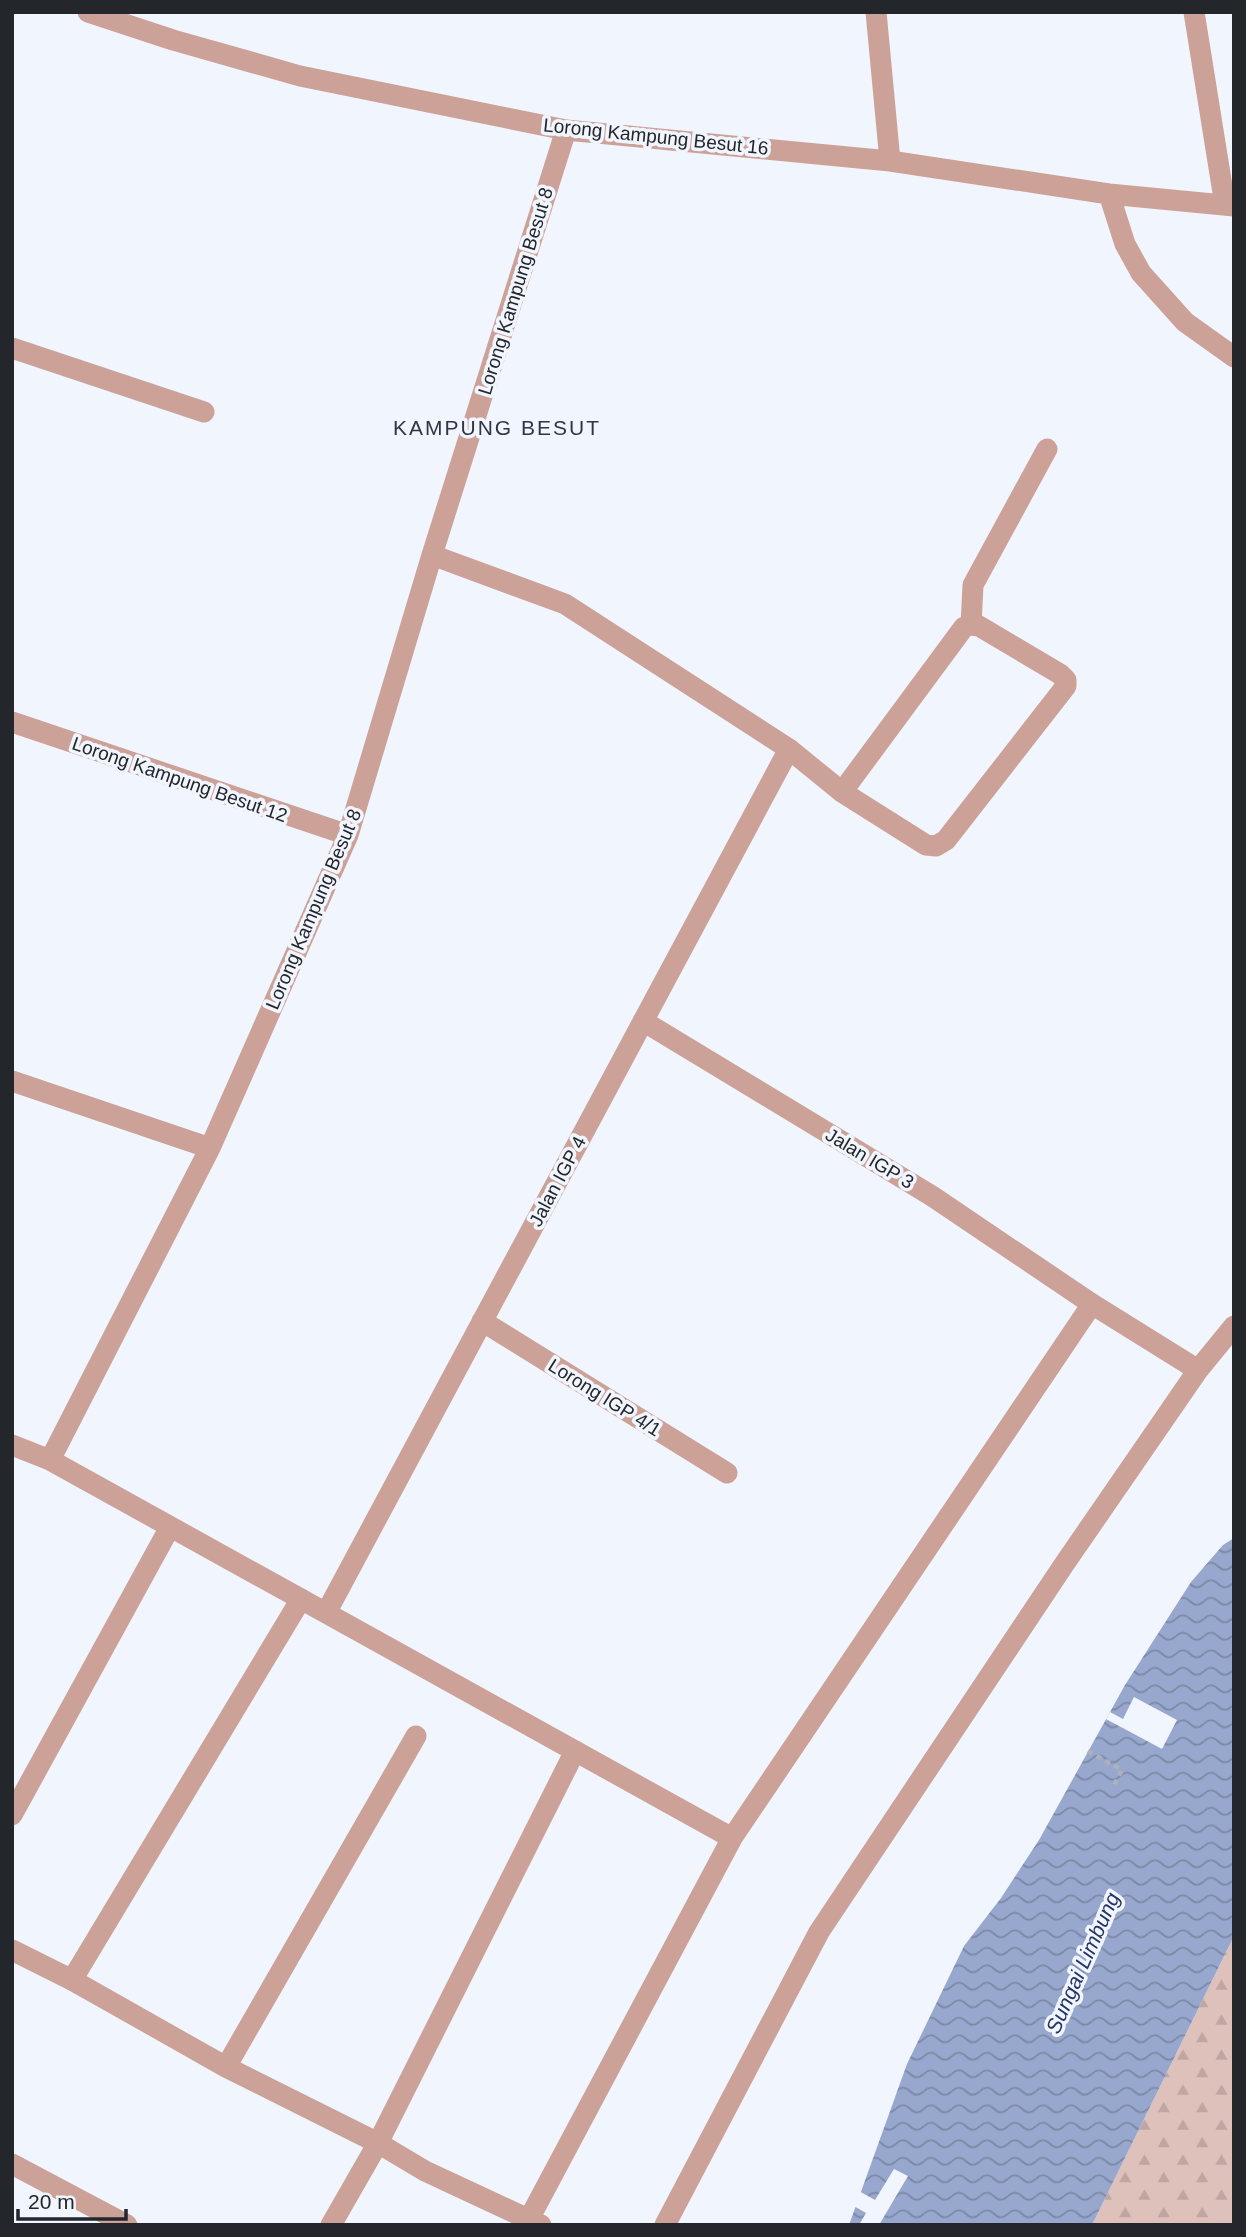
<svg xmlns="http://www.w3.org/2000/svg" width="1246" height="2237" viewBox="0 0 1246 2237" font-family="Helvetica,sans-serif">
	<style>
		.forest { fill: url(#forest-firs) }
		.water { fill: url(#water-waves) }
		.pier { fill: #f1f5fe }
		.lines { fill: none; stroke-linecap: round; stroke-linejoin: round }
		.path { stroke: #adb1b8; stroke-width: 4.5; stroke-dasharray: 5 5; stroke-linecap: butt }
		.service { stroke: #cca198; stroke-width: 21 }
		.minor { stroke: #cca198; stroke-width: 21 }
		.labels { text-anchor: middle; stroke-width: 7; stroke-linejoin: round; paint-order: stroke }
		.street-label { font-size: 19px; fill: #23262b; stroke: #f1f5fe }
		.neighbourhood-label { font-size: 21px; letter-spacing: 2px; fill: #323642; stroke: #f1f5fe }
		.water-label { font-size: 21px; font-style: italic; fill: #243465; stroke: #f1f5fe }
	</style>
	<defs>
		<pattern id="forest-firs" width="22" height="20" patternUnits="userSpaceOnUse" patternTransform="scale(1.75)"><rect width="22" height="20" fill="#dfc1bb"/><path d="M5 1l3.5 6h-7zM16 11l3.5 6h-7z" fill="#bfa6a1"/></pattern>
		<pattern id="water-waves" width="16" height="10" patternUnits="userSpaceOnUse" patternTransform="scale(1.75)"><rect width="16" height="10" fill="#98a7cd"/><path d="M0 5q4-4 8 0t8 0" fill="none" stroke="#7c88a7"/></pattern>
	</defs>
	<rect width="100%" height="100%" fill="#f1f5fe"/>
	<path class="forest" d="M1234,1936V2225H1092Z"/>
	<path class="water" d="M1234,1538V1936L1092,2225H849L907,2064L964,1946L1001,1898L1039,1840L1125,1685L1191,1582L1223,1545Z"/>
	<path class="pier" d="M1134,1697L1177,1720L1162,1749L1106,1719L1110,1712L1123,1719Z
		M894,2169L908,2176L879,2225H859L866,2213L852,2205L857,2190L875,2200Z"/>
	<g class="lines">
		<path class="path" d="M1088,1751L1122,1770L1113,1787"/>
		<path class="service" d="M971,625L973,585L1047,449
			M789,749L842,792L926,845L936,846L946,840L1066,686V680L1060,674L979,626L971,625L964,627L842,792
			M72,1980L301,1599
			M378,2143L575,1751
			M12,2164L127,2225"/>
		<path class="minor" d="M88,12L173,40L300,76L566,130L890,161L1109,194L1234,206
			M876,12L890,161
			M1194,12L1225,205
			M1109,194L1125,244L1141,273L1185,322L1234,357
			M12,348L204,412
			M12,722L348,835
			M643,1021L932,1196L1092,1304L1198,1370
			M12,1081L210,1148
			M482,1321L727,1473
			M12,1445L50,1460L210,1148L348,835L432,555L566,130
			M50,1460L732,1838
			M326,1613L789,749L565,604L432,555
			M12,1815L170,1527
			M12,1950L72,1980L226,2067L378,2143L425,2171L541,2225
			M226,2067L416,1736
			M529,2219L732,1838L1092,1304
			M331,2225L378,2143
			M665,2225L819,1932L1063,1566L1198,1370L1234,1326"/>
	</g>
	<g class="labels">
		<g class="street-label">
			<text transform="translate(656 136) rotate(6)" y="7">Lorong Kampung Besut 16</text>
			<text transform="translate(515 291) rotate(-73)" y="7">Lorong Kampung Besut 8</text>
			<text transform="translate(180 779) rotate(19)" y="7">Lorong Kampung Besut 12</text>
			<text transform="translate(313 909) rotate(-67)" y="7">Lorong Kampung Besut 8</text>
			<text transform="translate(870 1158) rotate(31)" y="7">Jalan IGP 3</text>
			<text transform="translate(557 1181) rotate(-62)" y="7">Jalan IGP 4</text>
			<text transform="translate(605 1397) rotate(32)" y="7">Lorong IGP 4/1</text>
		</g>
		<g class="neighbourhood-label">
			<text x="497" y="435">KAMPUNG BESUT</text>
		</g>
		<g class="water-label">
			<text transform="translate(1083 1963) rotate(-66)" y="7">Sungai Limbung</text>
		</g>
	</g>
	<rect width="1246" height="2237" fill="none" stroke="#23262b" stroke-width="28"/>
	<path d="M18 2209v10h108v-10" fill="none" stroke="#23262b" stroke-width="3.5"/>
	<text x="28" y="2209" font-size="21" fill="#23262b" stroke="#f1f5fe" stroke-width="5" paint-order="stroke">20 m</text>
</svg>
